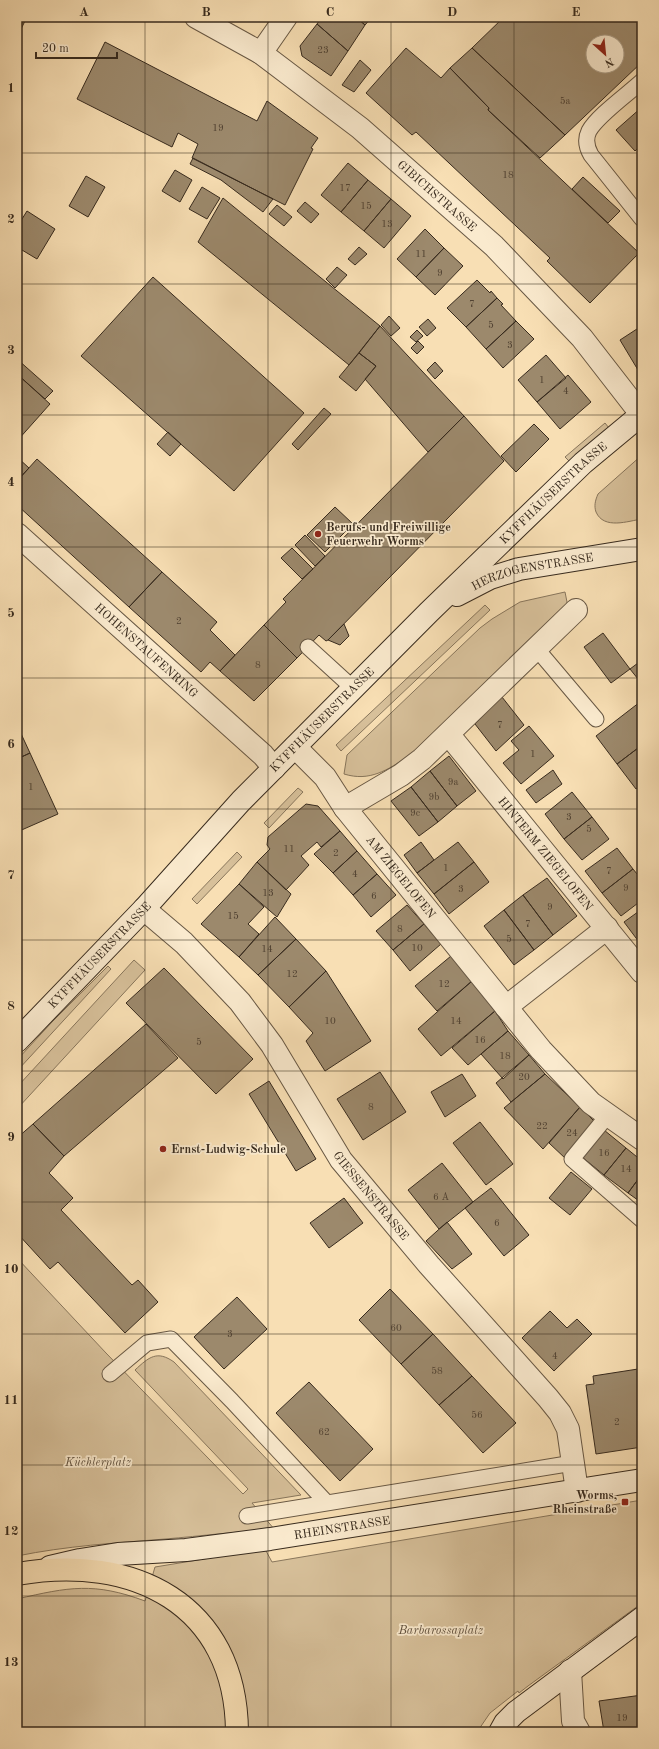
<svg xmlns="http://www.w3.org/2000/svg" width="659" height="1749" viewBox="0 0 659 1749" font-family="'Old Standard TT',serif">
	<style>
		.green { fill: #d7c09a; stroke: #88765c }
		.building { fill: #9c896c; stroke: #382b1e; fill-rule: evenodd }
		.lines { fill: none; stroke-linecap: round; stroke-linejoin: round }
		.lane-casing { stroke: #685844; stroke-width: 17 }
		.street-casing { stroke: #685844; stroke-width: 24 }
		.secondary-casing { stroke: #382b1e; stroke-width: 24 }
		.highway-casing { stroke: #382b1e; stroke-width: 24 }
		.lane { stroke: #faeace; stroke-width: 15 }
		.street { stroke: #faeace; stroke-width: 22 }
		.secondary { stroke: #faeace; stroke-width: 22 }
		.highway { stroke: #f8dfb4; stroke-width: 22 }
		.grid { fill: none; stroke: #382b1e; stroke-width: 1; stroke-opacity: 0.55 }
		.poi-dot { fill: #8f2418; stroke: #faeace; stroke-width: 1.5 }
		.labels { text-anchor: middle; stroke-width: 3.5; stroke-linejoin: round; paint-order: stroke }
		.number-label { font-size: 10px; fill: #514232 }
		.street-label { font-size: 12px; fill: #382b1e; stroke: #faeace }
		.poi-label { font-size: 12px; font-weight: bold; fill: #382b1e; stroke: #faeace; text-anchor: start }
		.park-label { font-size: 12px; font-style: italic; fill: #60503d; stroke: #faeace }
		.neatline { fill: none; stroke: #382b1e; stroke-width: 1.5 }
		.grid-label { font-size: 13px; text-anchor: middle; font-weight: bold; fill: #382b1e }
	</style>
	<rect width="100%" height="100%" fill="#f8dfb4"/>
	<filter id="stains"><feTurbulence type="fractalNoise" baseFrequency=".005" numOctaves="4"/><feColorMatrix values="0 0 0 0 .2 0 0 0 0 .09 0 0 0 0 .02 0 0 0 .5 -.17"/></filter>
	<radialGradient id="worn" r=".72"><stop offset=".6" stop-color="#630" stop-opacity="0"/><stop offset="1" stop-color="#630" stop-opacity=".3"/></radialGradient>
	<path class="green" d="M605,423L609,428L570,462L565,457Z
		M642,455V519C628,521 604,530 596,512C594,506 595,501 598,494Z
		M565,592L567,602L566,606L409,756C387,770 370,782 344,774L347,755L480,628L492,619L520,602Z
		M485,605L490,610L341,751L336,745Z
		M298,788L303,792L269,828L264,823Z
		M237,852L242,857L197,904L192,899Z
		M134,960L145,970L17,1109V1087Z
		M108,966L111,969L17,1071V1060L52,1022Z
		M17,1258L106,1353L243,1494L248,1489L135,1370C149,1357 157,1350 174,1362L301,1495L252,1503L275,1530C238,1531 202,1536 165,1539C115,1543 66,1546 17,1556Z
		M642,1500V1603L528,1686L519,1693L518,1691L490,1713L477,1732H448L443,1729L440,1732H17V1599C69,1587 94,1582 145,1601L155,1567L265,1549L272,1562Z"/>
	<path class="building" d="M17,17H27L17,37Z
		M322,17H356L365,25L348,51L317,24Z
		M356,17H372L365,25Z
		M504,17H642V62L565,135L472,48ZM593,42H617V66H593Z
		M317,24L348,51L331,76L302,56L300,46Z
		M105,42L257,121L267,101L318,138L311,148L313,149L285,205L192,158L198,144L178,133L172,147L77,99Z
		M406,48L441,78L450,68L489,108L488,110L639,253L590,303L547,261L550,258L416,132L412,135L366,93Z
		M472,48L565,135L540,158L488,110L489,108L450,68Z
		M360,60L371,70L354,92L342,85Z
		M642,107V144L635,151L616,130Z
		M193,158L273,199L263,212L221,180L190,164Z
		M348,163L368,180L341,212L321,195Z
		M175,170L192,180L180,202L162,191Z
		M86,176L105,187L88,217L69,206Z
		M583,177L620,211L608,223L572,189Z
		M368,180L391,199L364,231L341,212Z
		M202,187L220,198L207,219L189,209Z
		M223,198L380,326L349,365L198,242Z
		M391,199L411,216L384,248L364,231Z
		M305,202L319,214L311,223L297,211Z
		M277,205L292,217L284,226L269,214Z
		M27,211L55,229L37,259L17,247V227Z
		M425,229L444,248L416,277L397,259Z
		M359,247L367,254L355,265L348,259Z
		M444,248L463,266L435,295L416,277Z
		M337,267L347,275L335,288L326,279Z
		M153,277L304,413L234,491L81,356Z
		M477,280L490,293L491,291L497,298L466,327L447,308Z
		M497,298L503,304L501,305L516,321L486,349L466,327Z
		M389,316L400,328L391,336L381,325Z
		M428,319L436,328L427,336L419,327Z
		M516,321L534,339L503,368L486,349Z
		M642,323V374L641,375L620,340L640,327L639,325Z
		M380,326L464,416L428,452L365,379L376,366L359,353Z
		M417,330L423,336L416,342L410,337Z
		M418,341L424,347L417,354L411,348Z
		M359,353L376,366L356,391L339,377Z
		M546,355L566,378L537,402L518,380Z
		M17,359L53,391L45,399L17,374Z
		M435,362L443,371L435,379L427,370Z
		M17,374L50,404L17,441Z
		M568,375L591,402L560,429L537,402Z
		M324,408L331,414L298,450L292,444Z
		M464,416L504,461L328,640L326,641L319,635L297,658L264,625L286,602L283,599Z
		M534,424L549,439L516,472L501,456Z
		M168,432L181,444L170,456L157,444Z
		M17,457L29,468L17,481Z
		M37,459L162,572L129,607L17,505V481Z
		M335,507L353,524L325,552L307,535Z
		M305,535L325,556L315,566L295,545Z
		M292,548L313,569L302,579L281,558Z
		M162,572L217,622L210,630L235,655L220,671L210,662L201,672L129,607Z
		M344,624L349,636L340,645L328,640Z
		M264,625L297,658L254,701L220,671Z
		M603,633L630,669L611,683L584,647Z
		M642,660V684L630,669Z
		M502,697L524,725L496,751L475,724Z
		M640,702L642,704V745L617,764L596,736Z
		M17,725L30,753L17,759Z
		M529,726L554,756L521,784L503,763L519,750L511,741Z
		M642,745V785L636,789L617,764Z
		M30,753L58,814L17,832V759Z
		M449,756L476,791L457,806L430,771Z
		M553,770L562,784L536,803L526,790Z
		M430,771L457,806L438,822L411,787Z
		M411,787L438,822L419,836L391,801Z
		M572,792L592,817L564,839L545,814Z
		M306,804L318,806L340,831L321,847L317,842L301,856L309,865L286,890L257,862L270,849L267,845L268,837Z
		M592,817L609,839L582,860L564,839Z
		M340,831L357,851L333,873L314,854Z
		M421,842L434,860L417,873L404,855Z
		M458,842L474,862L434,894L417,873Z
		M617,848L633,869L602,893L585,871Z
		M357,851L377,874L353,895L333,873Z
		M257,862L291,894L277,917L239,884Z
		M474,862L489,882L449,914L434,894Z
		M633,869L642,880V900L621,916L602,893Z
		M377,874L396,895L371,917L353,895Z
		M547,878L577,916L553,935L523,895Z
		M239,884L264,907L248,924L259,934L239,957L201,924Z
		M523,895L553,935L534,950L504,910Z
		M407,905L424,924L393,950L376,931Z
		M642,909V946L624,922Z
		M504,910L534,950L514,965L484,926Z
		M275,917L296,939L258,975L239,957Z
		M424,924L441,944L410,971L393,950Z
		M296,939L326,971L289,1007L258,975Z
		M451,956L472,981L437,1011L415,986Z
		M164,968L253,1059L216,1094L126,1003Z
		M326,971L371,1041L325,1071L306,1041L313,1033L289,1007Z
		M472,981L495,1011L441,1056L418,1029Z
		M495,1011L508,1031L468,1065L452,1048Z
		M146,1024L178,1058L64,1156L33,1124Z
		M508,1031L529,1055L503,1079L481,1054Z
		M529,1055L545,1074L511,1102L496,1083Z
		M380,1072L406,1112L363,1140L337,1099Z
		M462,1074L476,1096L445,1117L431,1092Z
		M545,1074L580,1107L543,1149L504,1108Z
		M269,1081L316,1159L296,1171L249,1094Z
		M580,1107L594,1121L566,1159L549,1143Z
		M480,1122L513,1164L486,1185L453,1143Z
		M33,1124L64,1156L49,1173L73,1198L61,1210L132,1285L138,1280L158,1302L125,1333L58,1262L50,1269L17,1233V1138Z
		M604,1130L626,1148L604,1175L582,1157Z
		M626,1148L642,1161V1174L628,1193L604,1175Z
		M442,1163L473,1202L439,1229L408,1190Z
		M571,1172L592,1189L570,1215L549,1198Z
		M642,1174V1203L628,1193Z
		M491,1188L529,1235L504,1256L465,1208Z
		M344,1198L363,1223L329,1248L310,1223Z
		M447,1222L472,1254L452,1269L426,1241Z
		M390,1289L433,1334L401,1364L359,1320Z
		M237,1297L267,1329L224,1369L194,1337Z
		M550,1311L567,1328L577,1319L592,1334L554,1371L522,1338Z
		M433,1334L472,1376L439,1405L401,1364Z
		M638,1369L642,1395V1447L596,1454L586,1385L594,1384L593,1376Z
		M472,1376L516,1423L483,1453L439,1405Z
		M309,1382L373,1449L340,1481L276,1413Z
		M642,1695V1732H604L599,1701Z"/>
	<g class="lines">
		<defs>
			<path id="lane" d="M642,81C628,94 597,116 589,131C585,139 587,148 591,155L642,219
				M308,647L354,689
				M536,648L596,719
				M608,1115L572,1159L642,1220
				M110,1374L147,1343L171,1339L232,1401L326,1502
				M247,1516L573,1463"/>
			<g id="street">
				<path id="s1" d="M196,17L261,53L360,128L494,246L582,338L641,414"/>
				<path d="M261,53L286,17"/>
				<path id="s2" d="M17,534L263,755L274,768"/>
				<path id="s3" d="M449,735L642,972"/>
				<path id="s4" d="M295,747L325,777L345,808L541,1050L591,1103L642,1139"/>
				<path d="M345,808L401,775L422,759L576,610"/>
				<path id="s5" d="M144,909L184,943L240,1002L272,1045L341,1160L429,1265L548,1398L560,1413L568,1429L577,1491"/>
				<path d="M506,1007L607,928"/>
				<path d="M570,1671L573,1721L579,1732"/>
			</g>
			<g id="secondary">
				<path id="s6" d="M457,595L490,578L519,569L642,549"/>
				<path id="s7" d="M17,1041L144,909L241,801L429,612L583,463L642,414"/>
				<path id="s8" d="M50,1567L80,1560L118,1554L186,1550L270,1539L642,1480"/>
				<path d="M500,1732L505,1723L516,1712L642,1618"/>
			</g>
			<path id="highway" d="M17,1574C133,1553 236,1604 237,1732"/>
		</defs>
		<use href="#lane" class="lane-casing"/>
		<use href="#street" class="street-casing"/>
		<use href="#secondary" class="secondary-casing"/>
		<use href="#highway" class="highway-casing"/>
		<use href="#lane" class="lane"/>
		<use href="#street" class="street"/>
		<use href="#secondary" class="secondary"/>
		<use href="#highway" class="highway"/>
	</g>
	<path class="grid" d="M145,17V1732M268,17V1732M391,17V1732M514,17V1732M17,153H642M17,284H642M17,415H642M17,547H642M17,678H642M17,809H642M17,940H642M17,1071H642M17,1202H642M17,1334H642M17,1465H642M17,1596H642"/>
	<g class="poi-dot">
		<circle cx="318" cy="534" r="4"/>
		<circle cx="163" cy="1149" r="4"/>
		<rect x="621" y="1498" width="8" height="8" rx="2"/>
	</g>
	<g class="labels">
		<g class="number-label">
			<text x="323" y="53">23</text>
			<text x="565" y="104">5a</text>
			<text x="218" y="131">19</text>
			<text x="508" y="178">18</text>
			<text x="345" y="191">17</text>
			<text x="366" y="209">15</text>
			<text x="387" y="227">13</text>
			<text x="421" y="257">11</text>
			<text x="440" y="276">9</text>
			<text x="472" y="307">7</text>
			<text x="491" y="328">5</text>
			<text x="510" y="348">3</text>
			<text x="542" y="383">1</text>
			<text x="566" y="394">4</text>
			<text x="179" y="624">2</text>
			<text x="258" y="668">8</text>
			<text x="500" y="728">7</text>
			<text x="533" y="757">1</text>
			<text x="453" y="785">9a</text>
			<text x="31" y="790">1</text>
			<text x="434" y="800">9b</text>
			<text x="415" y="816">9c</text>
			<text x="569" y="820">3</text>
			<text x="589" y="832">5</text>
			<text x="289" y="852">11</text>
			<text x="336" y="856">2</text>
			<text x="446" y="871">1</text>
			<text x="609" y="874">7</text>
			<text x="355" y="877">4</text>
			<text x="626" y="891">9</text>
			<text x="461" y="892">3</text>
			<text x="268" y="896">13</text>
			<text x="374" y="899">6</text>
			<text x="550" y="910">9</text>
			<text x="233" y="919">15</text>
			<text x="528" y="927">7</text>
			<text x="400" y="932">8</text>
			<text x="509" y="942">5</text>
			<text x="417" y="951">10</text>
			<text x="267" y="952">14</text>
			<text x="292" y="977">12</text>
			<text x="444" y="987">12</text>
			<text x="330" y="1024">10</text>
			<text x="456" y="1024">14</text>
			<text x="480" y="1043">16</text>
			<text x="199" y="1045">5</text>
			<text x="505" y="1059">18</text>
			<text x="524" y="1080">20</text>
			<text x="371" y="1110">8</text>
			<text x="542" y="1129">22</text>
			<text x="572" y="1136">24</text>
			<text x="604" y="1156">16</text>
			<text x="626" y="1172">14</text>
			<text x="441" y="1200">6 A</text>
			<text x="497" y="1226">6</text>
			<text x="396" y="1331">60</text>
			<text x="230" y="1337">3</text>
			<text x="555" y="1359">4</text>
			<text x="437" y="1374">58</text>
			<text x="477" y="1418">56</text>
			<text x="617" y="1425">2</text>
			<text x="324" y="1435">62</text>
			<text x="622" y="1721">19</text>
		</g>
		<g class="street-label">
			<text dy="4" stroke="none"><textPath href="#s1" startOffset="301">GIBICHSTRASSE</textPath></text>
			<text dy="4" stroke="none"><textPath href="#s7" startOffset="767">KYFFHÄUSERSTRASSE</textPath></text>
			<text dy="4" stroke="none"><textPath href="#s6" startOffset="80">HERZOGENSTRASSE</textPath></text>
			<text dy="4" stroke="none"><textPath href="#s2" startOffset="174">HOHENSTAUFENRING</textPath></text>
			<text dy="4" stroke="none"><textPath href="#s7" startOffset="443">KYFFHÄUSERSTRASSE</textPath></text>
			<text dy="4" stroke="none"><textPath href="#s3" startOffset="153">HINTERM ZIEGELOFEN</textPath></text>
			<text dy="4" stroke="none"><textPath href="#s4" startOffset="168">AM ZIEGELOFEN</textPath></text>
			<text dy="4" stroke="none"><textPath href="#s7" startOffset="119">KYFFHÄUSERSTRASSE</textPath></text>
			<text dy="4" stroke="none"><textPath href="#s5" startOffset="368">GIESSENSTRASSE</textPath></text>
			<text dy="4" stroke="none"><textPath href="#s8" startOffset="295">RHEINSTRASSE</textPath></text>
		</g>
		<g class="poi-label">
			<text x="326" y="531">Berufs- und Freiwillige<tspan x="326" dy="14">Feuerwehr Worms</tspan></text>
			<text x="171" y="1153">Ernst-Ludwig-Schule</text>
			<text x="617" y="1499" text-anchor="end">Worms,<tspan x="617" dy="14">Rheinstraße</tspan></text>
		</g>
		<g class="park-label">
			<text x="98" y="1466">Küchlerplatz</text>
			<text x="441" y="1634">Barbarossaplatz</text>
		</g>
	</g>
	<rect width="659" height="1749" fill="none" stroke="#f8dfb4" stroke-width="44"/>
	<g transform="translate(605 54) rotate(153)"><circle r="19" fill="#faeace" stroke="#ac9e88"/>
	<path d="M0-3L7 15L0 10L-7 15Z" fill="#8f2418"/>
	<text y="-6" font-size="11" font-weight="bold" text-anchor="middle" fill="#382b1e">N</text>
	</g>
	<path d="M36 52v6h81v-6" fill="none" stroke="#382b1e" stroke-width="2"/>
	<text x="42" y="52" font-size="12" fill="#382b1e" stroke="#faeace" stroke-width="3" paint-order="stroke">20 m</text>
	<rect x="22" y="22" width="615" height="1705" class="neatline"/>
	<g class="grid-label">
		<text x="84" y="16">A</text>
		<text x="206" y="16">B</text>
		<text x="330" y="16">C</text>
		<text x="452" y="16">D</text>
		<text x="576" y="16">E</text>
		<text x="11" y="92">1</text>
		<text x="11" y="223">2</text>
		<text x="11" y="354">3</text>
		<text x="11" y="486">4</text>
		<text x="11" y="617">5</text>
		<text x="11" y="748">6</text>
		<text x="11" y="879">7</text>
		<text x="11" y="1010">8</text>
		<text x="11" y="1141">9</text>
		<text x="11" y="1273">10</text>
		<text x="11" y="1404">11</text>
		<text x="11" y="1535">12</text>
		<text x="11" y="1666">13</text>
	</g>
	<rect width="100%" height="100%" filter="url(#stains)"/>
	<rect width="100%" height="100%" fill="url(#worn)"/>
</svg>
